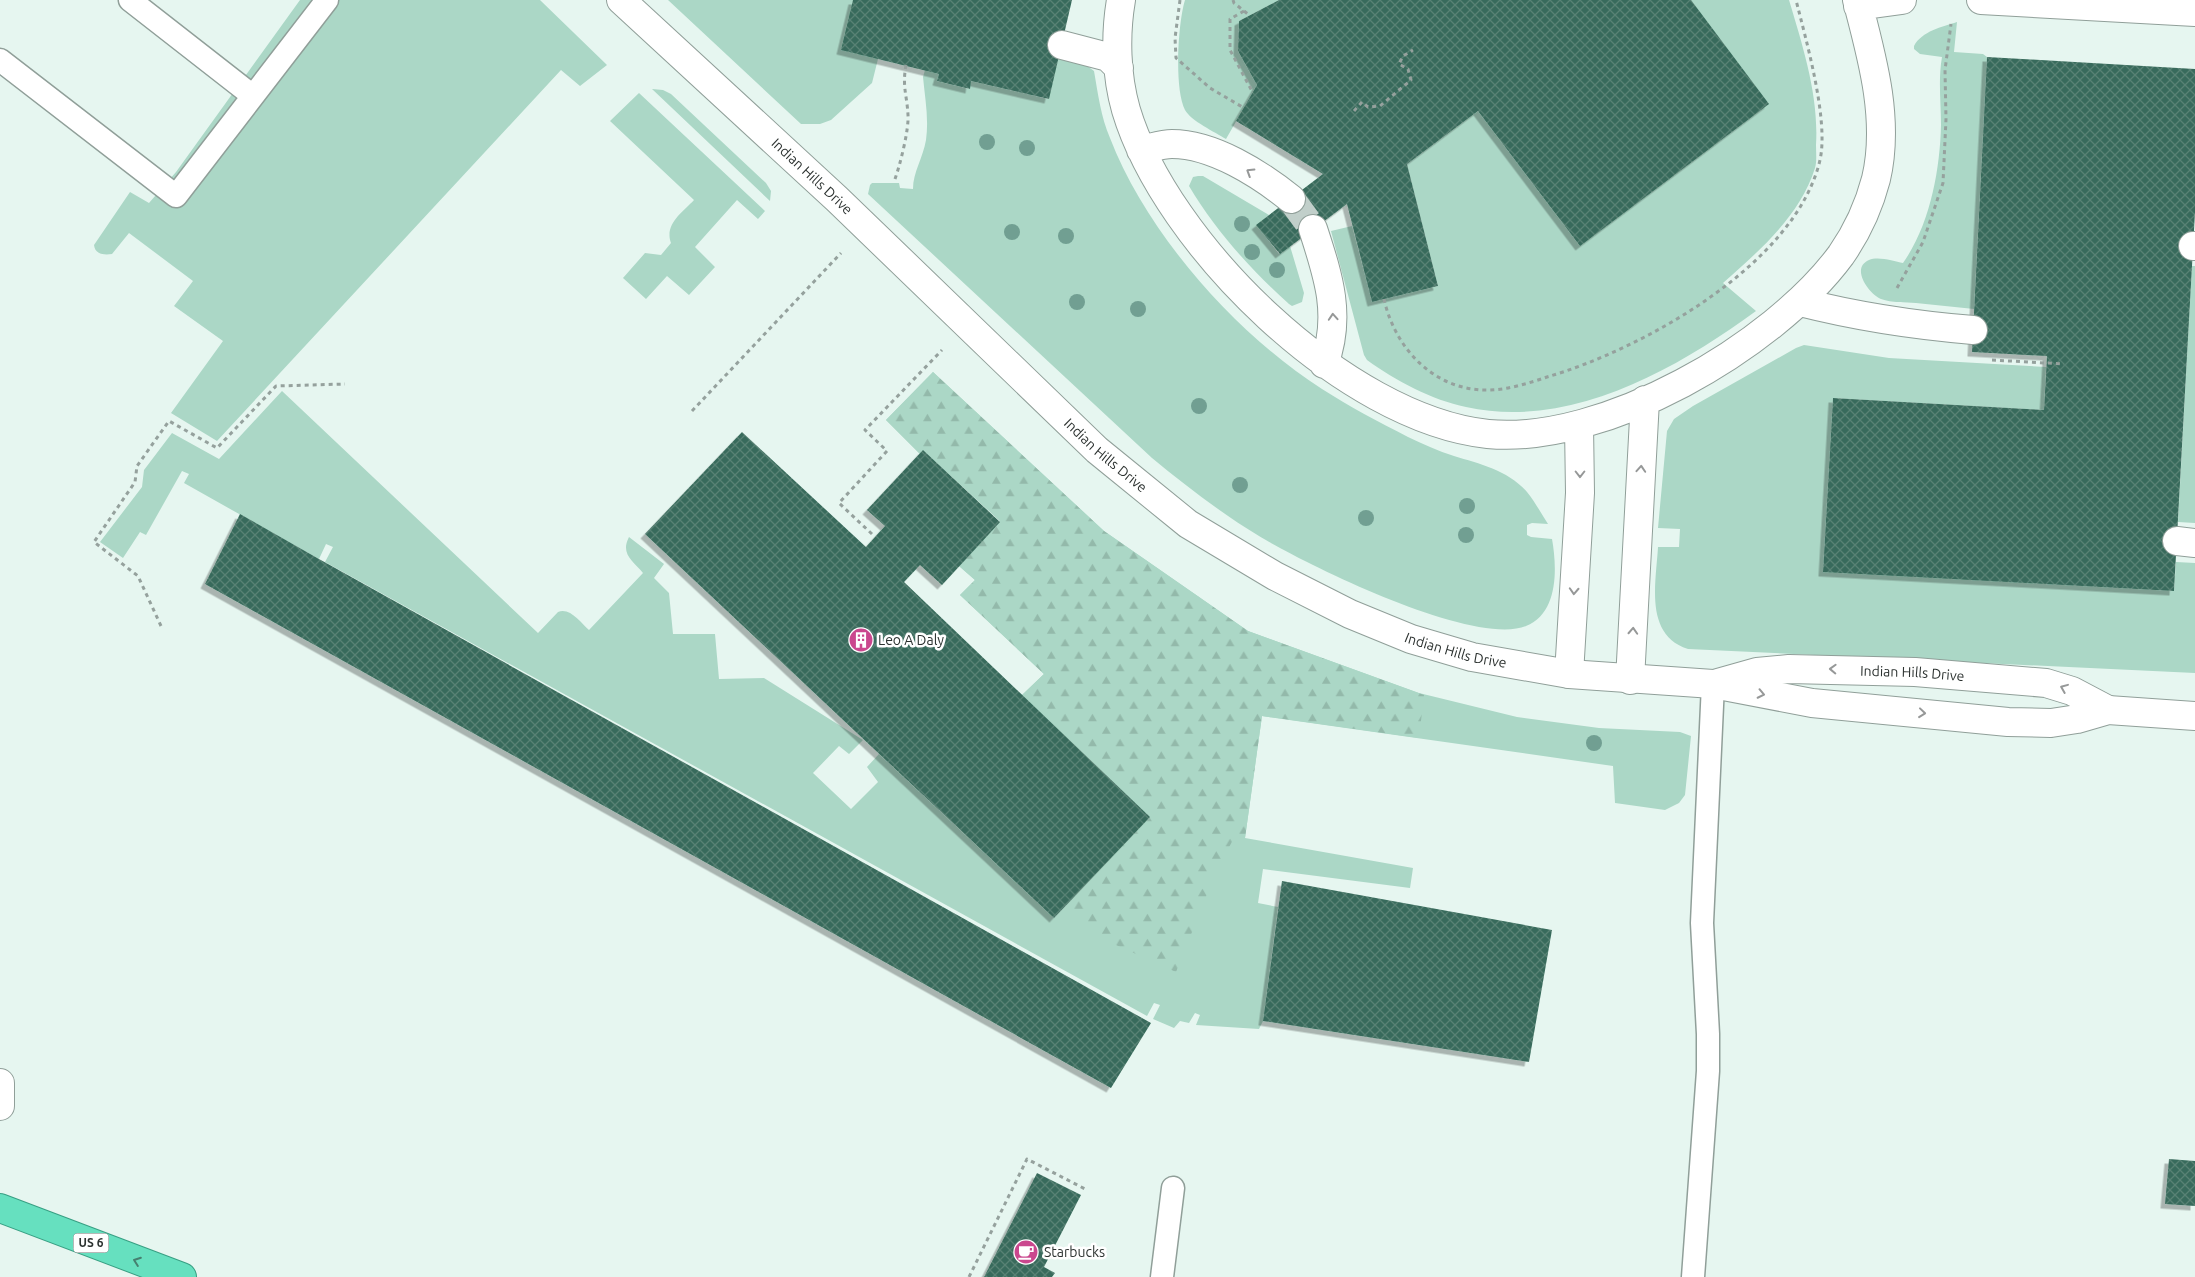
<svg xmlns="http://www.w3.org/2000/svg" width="2195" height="1277" viewBox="0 0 2195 1277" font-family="Ubuntu,sans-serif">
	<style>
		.green { fill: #abd7c6 }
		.forest { fill: url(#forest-firs) }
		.building { fill: url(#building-cross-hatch); filter: url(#shadow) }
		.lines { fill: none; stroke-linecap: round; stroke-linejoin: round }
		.minor-tunnel { stroke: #c1cfca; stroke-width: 28; stroke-dasharray: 28 14; stroke-linecap: butt }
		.service-casing { stroke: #909f99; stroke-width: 25 }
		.minor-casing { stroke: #909f99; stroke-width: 30 }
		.tertiary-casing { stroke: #909f99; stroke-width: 30 }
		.trunk-casing { stroke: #389f83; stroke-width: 30 }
		.path { stroke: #95a19d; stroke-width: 3; stroke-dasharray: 4 4; stroke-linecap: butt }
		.service { stroke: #fff; stroke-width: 22 }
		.minor { stroke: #fff; stroke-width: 28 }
		.tertiary { stroke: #fff; stroke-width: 28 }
		.trunk { stroke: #66e0bf; stroke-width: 28 }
		.tree { fill: #719f92 }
		.oneway { stroke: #969898 }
		.oneway2 { stroke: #468070 }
		.labels { text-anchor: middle; stroke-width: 5; stroke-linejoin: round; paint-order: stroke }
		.shield { fill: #fff; stroke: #6b706e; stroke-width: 1 }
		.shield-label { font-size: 12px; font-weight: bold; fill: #2c3230 }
		.street-label { font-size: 14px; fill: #2c3230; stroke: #fff }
		.poi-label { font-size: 14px; fill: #2c3230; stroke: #fff; text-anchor: start }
	</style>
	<defs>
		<pattern id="forest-firs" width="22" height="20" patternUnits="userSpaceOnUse" patternTransform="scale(1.25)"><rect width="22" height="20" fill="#abd7c6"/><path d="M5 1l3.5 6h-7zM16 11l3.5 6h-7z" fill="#93b9aa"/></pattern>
		<pattern id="building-cross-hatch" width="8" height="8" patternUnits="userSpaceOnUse" patternTransform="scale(1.25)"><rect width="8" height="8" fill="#376b5b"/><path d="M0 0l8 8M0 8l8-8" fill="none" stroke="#598174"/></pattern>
		<filter id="shadow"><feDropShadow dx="-4.5" dy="4.5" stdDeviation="0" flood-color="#0004"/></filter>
	</defs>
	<rect width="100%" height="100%" fill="#e6f6f0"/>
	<path class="green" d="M300,0H540L607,65L580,86L561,70L217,441L171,413L223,341L174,306L193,281L129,233L112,254C105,255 95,255 94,245L130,192L149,203L176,172Z
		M668,0H853L878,59L872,83L831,120L820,124H801Z
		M1185,0H1279L1239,21L1238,51L1257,85L1226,139C1215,132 1191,121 1185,110C1174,89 1178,23 1185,0Z
		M1691,0H1789C1803,47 1819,96 1816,145C1816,153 1817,161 1815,168C1800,216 1759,251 1723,283L1756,311C1675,370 1570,430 1466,407C1432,400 1396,381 1367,360L1364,355L1331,231L1352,226L1372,302L1438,286L1407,164L1478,111L1580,246Z
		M1957,22L1954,52L1983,54L1987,57L1974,309C1955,307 1935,305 1916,303C1905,302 1892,303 1881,299C1869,294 1850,268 1869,260C1878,256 1894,261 1903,263C1930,225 1940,170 1941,125C1941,102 1938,80 1942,57L1920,54L1914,49V46C1922,31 1942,27 1957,22Z
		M1058,59L1086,65L1094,71C1098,94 1101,117 1110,138C1147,234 1236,334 1322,389C1350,407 1379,422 1408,437C1423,444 1438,451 1454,456C1480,464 1508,470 1527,492C1535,502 1541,513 1548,524L1532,523L1527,525V535L1531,537L1552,539C1557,567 1559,613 1526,626C1474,647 1307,565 1259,536C1221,513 1186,486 1152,458L868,194L870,185L872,183H899L900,188L913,189C913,172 923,158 926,140C929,119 925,98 923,77L925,70L939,74L937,81L969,89L971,81L1048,99Z
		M652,89L663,90L671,94L766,183L771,191L770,201Z
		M639,93L765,211L758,219L737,200L695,247L715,267L689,295L667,276L646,299L623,278L645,253L661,255L671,243C664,224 683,212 694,200L610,121Z
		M1198,176H1203L1269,215L1257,225L1279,254L1290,246L1304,293L1302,302L1292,306L1289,304C1251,270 1215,230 1189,186L1193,177Z
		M2192,266H2195V523L2178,522Z
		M1804,345L1889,358L2046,367L2044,410L1833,398L1823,571L2174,591L2176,562L2195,563V673L1688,649C1644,635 1656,583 1658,547H1679L1680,529L1658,528L1667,431L1674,419L1693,406L1796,348Z
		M933,372L1104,531L1248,631L1419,693L1517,717L1599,728L1680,732L1691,736L1685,795L1679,803L1665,810L1615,803L1613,766L1262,716L1245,838L1413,868L1410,888L1263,869L1258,903L1278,907L1263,1021L1259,1029L1196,1025L1200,1015L1195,1013L1189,1023L1180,1021L1174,1028L1153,1019L1160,1005L1154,1003L1147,1016L325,562L333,547L326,544L319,559L184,483L189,474L182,471L146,535L140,532L123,558L100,542L142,487L144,470L172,433L219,459L282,391L538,633L558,612C570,607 581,623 589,630L643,573C633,561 620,554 629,537L664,564L654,578L669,593L673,634H715L719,679L764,678L863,740L849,754L839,746L813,773L851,809L878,782L867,767L879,754L1054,918L1150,817L1022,695L1044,674L960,595L975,580L959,566L1000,521L923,450L920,454L886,420Z"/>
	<path class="forest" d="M933,372L1104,531L1248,631L1424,695L1419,738L1262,716L1245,838L1233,840L1218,867L1176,972L1087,932L1066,905L1150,817L1022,695L1044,674L960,595L975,580L959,566L1000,521L923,450L920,454L886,420Z"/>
	<path class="building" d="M853,0H1072L1049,99L971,81L970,89L937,81L939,74L841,50Z
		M1279,0H1691L1769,104L1580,246L1478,111L1407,164L1438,286L1372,302L1347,204L1280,254L1256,225L1323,174L1236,121L1257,85L1238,51L1239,21Z
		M1987,57L2195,69V212L2174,591L1823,572L1833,398L2044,410L2047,356L1972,352Z
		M742,432L866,547L885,526L867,510L923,450L1000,522L942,585L920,565L904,582L1150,817L1054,918L645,534Z
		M240,514L319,559L1151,1023L1111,1088L205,584Z
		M1282,881L1552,930L1529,1062L1263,1021Z
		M2169,1159L2195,1161V1206L2165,1204Z
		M1037,1173L1081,1195L1044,1267L1055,1273L1052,1277H984Z"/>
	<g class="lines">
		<path class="minor-tunnel" d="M1291,199L1313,229"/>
		<defs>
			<path id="service" d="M130,0L253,96
				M0,60L176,196L327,0
				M1162,1277L1173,1188
				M1693,1277L1708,1071V1034L1702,923L1713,684"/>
			<path id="minor" d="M1121,0C1115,35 1116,75 1126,110C1166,244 1345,419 1488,434C1604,445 1773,347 1841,255C1857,232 1869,206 1876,179C1890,120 1872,57 1857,0
				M1981,0L2195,12
				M1858,6L1902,0
				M1062,45L1108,57L1119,68
				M1141,150C1151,148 1162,144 1172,144C1213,144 1260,174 1291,199
				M1313,229C1328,275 1342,316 1324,364
				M2193,246H2195
				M1800,302C1859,317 1912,325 1973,330
				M2177,541L2195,543
				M1569,674L1580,493L1579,425
				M1630,680L1645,400
				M0,1083V1106"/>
			<g id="tertiary">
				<path id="s1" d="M621,0L837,199L1097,450L1188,524L1275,576L1350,614L1411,639L1472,657L1569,674L1713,684L1812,703L2008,722L2051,723L2077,719L2108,710L2195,716"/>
				<path id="s2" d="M1718,683L1757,672L1789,669L1915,672L2046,683L2072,691L2108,710"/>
			</g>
			<path id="trunk" d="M0,1208L182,1277"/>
		</defs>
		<use href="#service" class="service-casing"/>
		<use href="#minor" class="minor-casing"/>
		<use href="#tertiary" class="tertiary-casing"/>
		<use href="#trunk" class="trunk-casing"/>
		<path class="path" d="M1180,0L1175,38L1176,58L1210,88L1244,108
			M1233,0L1234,3L1249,15
			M1244,11L1230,19V50L1253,93
			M1354,111L1362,102L1368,107L1380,106L1411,80L1408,69L1399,64L1403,56L1413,50
			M895,179C900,165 909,130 908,115C907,95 902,87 906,65
			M1897,288L1923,242L1943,183L1946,119L1945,70L1951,24
			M1384,299C1395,349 1435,391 1488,390C1508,390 1529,383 1547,377C1643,349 1796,264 1820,160C1829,120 1806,40 1796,0
			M1992,360L2064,364
			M692,411L841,253
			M872,534L839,503L887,451L865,430L942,350
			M161,626L138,576L94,542L135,482L137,466L169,421L217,448L276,386L345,384
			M969,1277L1027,1159L1087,1190"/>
		<use href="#service" class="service"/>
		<use href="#minor" class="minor"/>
		<use href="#tertiary" class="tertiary"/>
		<use href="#trunk" class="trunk"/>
	</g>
	<g class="tree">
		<circle cx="987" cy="142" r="8"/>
		<circle cx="1027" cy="148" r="8"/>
		<circle cx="1242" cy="224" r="8"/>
		<circle cx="1012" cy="232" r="8"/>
		<circle cx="1066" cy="236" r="8"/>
		<circle cx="1252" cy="252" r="8"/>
		<circle cx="1277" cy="270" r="8"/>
		<circle cx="1077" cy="302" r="8"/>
		<circle cx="1138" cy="309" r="8"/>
		<circle cx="1199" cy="406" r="8"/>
		<circle cx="1240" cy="485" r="8"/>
		<circle cx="1467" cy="506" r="8"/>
		<circle cx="1366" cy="518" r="8"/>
		<circle cx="1466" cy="535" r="8"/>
		<circle cx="1594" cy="743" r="8"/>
	</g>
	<defs><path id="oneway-chevron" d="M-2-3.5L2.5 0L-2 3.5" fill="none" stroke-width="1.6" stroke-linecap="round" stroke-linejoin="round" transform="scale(1.25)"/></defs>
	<g class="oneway">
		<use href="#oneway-chevron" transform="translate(1250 172) rotate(-148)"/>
		<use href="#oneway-chevron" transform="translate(1333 317) rotate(-94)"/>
		<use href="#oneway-chevron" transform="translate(1641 469) rotate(-86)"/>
		<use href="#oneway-chevron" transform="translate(1580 474) rotate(90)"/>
		<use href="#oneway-chevron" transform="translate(1574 591) rotate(93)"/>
		<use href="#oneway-chevron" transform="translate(1633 631) rotate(-87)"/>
		<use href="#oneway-chevron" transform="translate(1833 669) rotate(-178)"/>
		<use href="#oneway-chevron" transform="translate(2064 688) rotate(-158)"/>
		<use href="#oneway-chevron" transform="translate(1761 694) rotate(12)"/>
		<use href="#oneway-chevron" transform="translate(1922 713) rotate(6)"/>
	</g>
	<use class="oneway2" href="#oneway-chevron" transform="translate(137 1261) rotate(-160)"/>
	<defs>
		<symbol id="building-disc" viewBox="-11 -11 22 22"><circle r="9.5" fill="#ca478e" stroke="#fff"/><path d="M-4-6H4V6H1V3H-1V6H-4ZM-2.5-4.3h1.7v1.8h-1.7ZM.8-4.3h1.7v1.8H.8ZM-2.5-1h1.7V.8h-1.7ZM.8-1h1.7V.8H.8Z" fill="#fff"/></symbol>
		<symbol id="cafe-disc" viewBox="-11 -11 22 22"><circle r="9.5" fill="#ca478e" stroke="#fff"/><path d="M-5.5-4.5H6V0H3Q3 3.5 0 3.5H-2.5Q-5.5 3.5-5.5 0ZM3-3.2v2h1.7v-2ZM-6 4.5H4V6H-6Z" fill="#fff"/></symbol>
	</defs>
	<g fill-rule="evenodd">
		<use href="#building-disc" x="847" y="626" width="28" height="28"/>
		<use href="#cafe-disc" x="1012" y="1238" width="28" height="28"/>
	</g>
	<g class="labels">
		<rect class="shield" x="73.5" y="1233.5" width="35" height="19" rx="4"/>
		<g class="shield-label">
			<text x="91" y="1247">US 6</text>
		</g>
		<g class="street-label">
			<text dy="5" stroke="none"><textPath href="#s1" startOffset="260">Indian Hills Drive</textPath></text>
			<text dy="5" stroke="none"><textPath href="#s1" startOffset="665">Indian Hills Drive</textPath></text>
			<text dy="5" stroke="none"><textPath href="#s1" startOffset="1070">Indian Hills Drive</textPath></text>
			<text dy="5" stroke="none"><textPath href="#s2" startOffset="196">Indian Hills Drive</textPath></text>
		</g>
		<g class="poi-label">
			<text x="878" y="645">Leo A Daly</text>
			<text x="1044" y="1257">Starbucks</text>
		</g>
	</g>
</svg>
